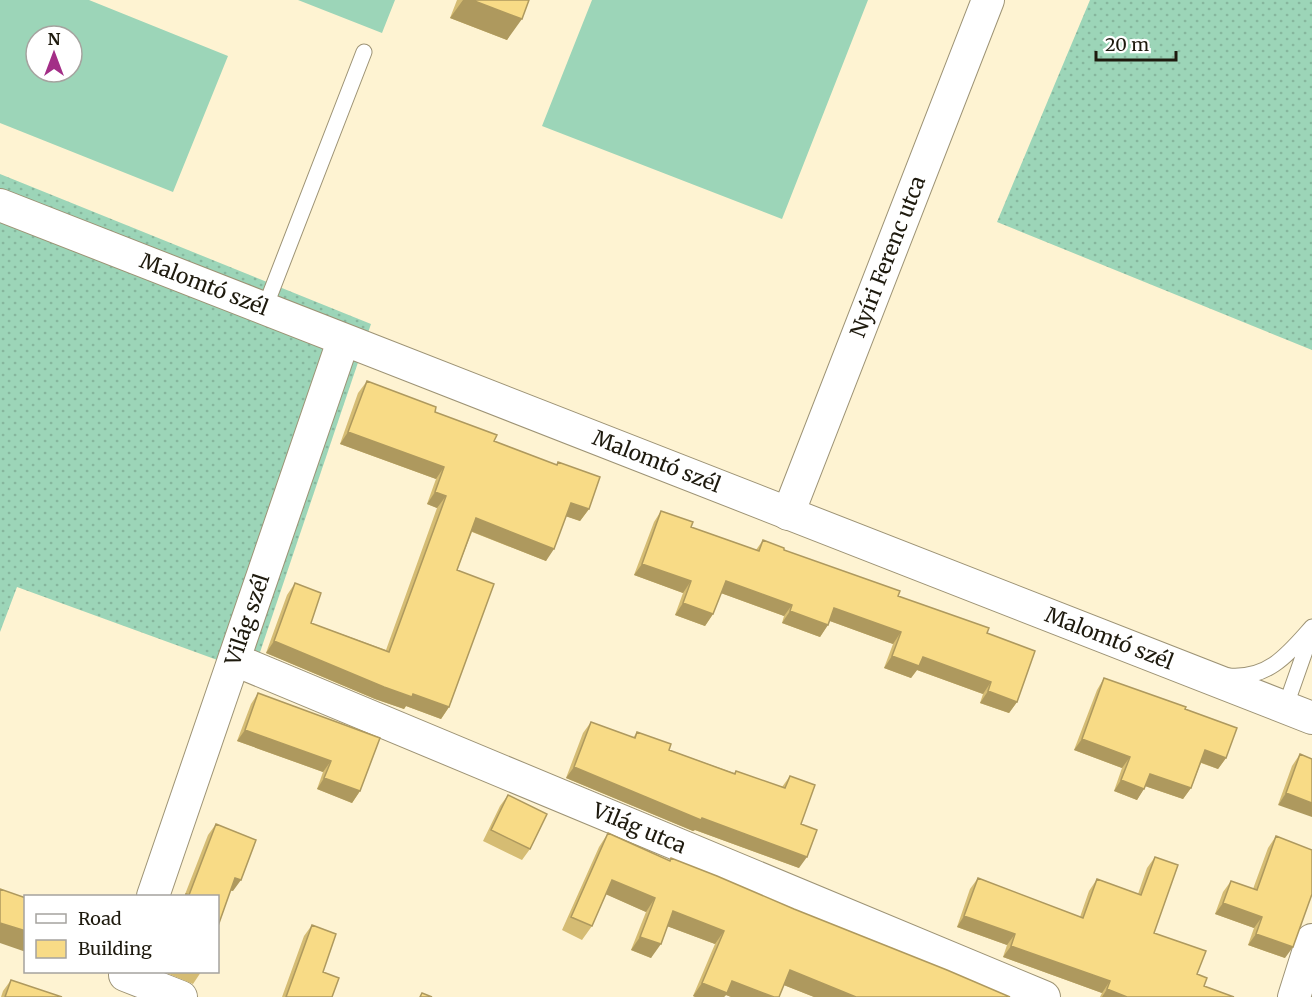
<svg xmlns="http://www.w3.org/2000/svg" width="1312" height="997" viewBox="0 0 1312 997" font-family="Merriweather,serif">
	<style>
		.grass { fill: url(#grass-dots) }
		.garden { fill: #9cd5b8; fill-rule: evenodd }
		.lines { fill: none; stroke-linecap: round; stroke-linejoin: round }
		.service-casing { stroke: #9d9375; stroke-width: 17 }
		.minor-casing { stroke: #9d9375; stroke-width: 34 }
		.service { stroke: #fff; stroke-width: 15 }
		.minor { stroke: #fff; stroke-width: 32 }
		.wall { fill: #d5bc73 }
		.shaded-wall { fill: #ae995e }
		.building { fill: #f8db86; stroke: #ae995e; stroke-width: 1.5 }
		.labels { text-anchor: middle; stroke-width: 6; stroke-linejoin: round; paint-order: stroke }
		.street-label { font-size: 21px; fill: #1e1a0e; stroke: #fff }
	</style>
	<defs>
		<pattern id="grass-dots" width="8" height="8" patternUnits="userSpaceOnUse" patternTransform="scale(1.5)"><rect width="8" height="8" fill="#9cd5b8"/><path d="M2 2h.1M6 6h.1" fill="none" stroke="#86b69d" stroke-width="1.8" stroke-linecap="round"/></pattern>
	</defs>
	<rect width="100%" height="100%" fill="#fef3d2"/>
	<path class="grass" d="M1090,0H1312V350L997,222Z
		M0,174L371,324L253,673L17,587L0,632Z"/>
	<path class="garden" d="M0,0H89L228,56L173,192L0,123ZM36,36H72V72H36Z
		M298,0H395L382,33Z
		M592,0H868L782,219L542,126Z"/>
	<g class="lines">
		<defs>
			<path id="service" d="M264,310L364,52
				M1229,676C1269,679 1288,654 1312,627
				M1285,708L1311,634"/>
			<g id="minor">
				<path id="s1" d="M0,205L1312,718"/>
				<path id="s2" d="M788,514L988,0"/>
				<path id="s3" d="M235,660L1044,997"/>
				<path id="s4" d="M153,896L343,341"/>
				<path d="M125,975L181,997"/>
				<path d="M1294,997L1312,940"/>
			</g>
		</defs>
		<use href="#service" class="service-casing"/>
		<use href="#minor" class="minor-casing"/>
		<use href="#service" class="service"/>
		<use href="#minor" class="minor"/>
	</g>
	<path class="wall" d="M457,0H529L507,40L450,18Z
		M367,381L494,441L557,465L558,462L589,509L580,521L566,516L546,561L472,532L457,570L449,707L441,719L406,706L404,709L375,699L266,653L287,595L295,583L311,623L386,650L437,508L427,504L436,479L340,444L358,393Z
		M661,511L691,527L756,550L763,540L784,550L898,596L987,633L1017,702L1009,713L980,703L983,694L917,670L911,678L884,668L893,644L830,621L820,637L782,623L784,616L721,593L713,614L705,626L675,615L683,593L634,575L654,522Z
		M1104,678L1185,709L1226,758L1218,769L1201,763L1191,788L1183,799L1145,786L1137,800L1114,791L1122,768L1074,750L1097,690Z
		M258,693L360,791L352,803L317,789L323,772L237,741L251,704Z
		M591,722L633,738L637,732L669,750L734,773L736,771L782,787L790,776L801,824L799,868L695,830L693,831L566,778L583,733Z
		M1300,754L1312,759L1278,805L1292,766Z
		M508,795L530,849L522,860L483,841L500,806Z
		M216,824L233,891H230L218,897H184L208,835Z
		M608,833L669,861L671,858L794,909L1010,997H814L784,985L779,997H731L726,995L724,997H695L693,996L715,944L667,926L651,958L631,950L646,912L606,894L592,926L582,940L562,930L599,847Z
		M1276,836L1285,958L1248,945L1254,928L1215,914L1223,892L1231,881L1253,889L1268,848Z
		M1155,857L1154,933L1197,974L1204,986L1234,997H1100L1102,993L1003,957L1007,945L957,927L970,889L978,878L1080,917L1089,891L1097,879L1138,894L1147,868Z
		M312,925L323,972L332,997H282L304,936Z
		M164,972H201L193,984Z
		M11,980L62,997H1L3,991Z"/>
	<path class="shaded-wall" d="M463,0H472L522,19L507,40L450,18Z
		M348,432L444,467L436,479L340,444Z
		M435,492L446,496L437,508L427,504Z
		M571,503L589,509L580,521L562,515Z
		M476,518L554,549L546,561L468,530Z
		M642,564L691,581L683,593L634,575Z
		M726,581L792,605L784,616L718,592Z
		M683,603L713,614L705,626L675,615Z
		M834,608L901,632L893,644L827,620Z
		M790,611L828,625L820,637L782,623Z
		M274,641L413,694L449,707L441,719L406,706L404,709L375,699L266,653Z
		M892,656L923,657L991,682L983,694L917,670L911,678L884,668Z
		M988,691L1017,702L1009,713L980,703Z
		M245,730L331,761L323,772L237,741Z
		M1082,739L1130,757L1122,768L1074,750Z
		M1205,750L1226,758L1218,769L1197,761Z
		M574,767L702,818L807,857L799,868L695,830L693,831L566,778Z
		M1150,774L1191,788L1183,799L1142,785Z
		M324,778L360,791L352,803L317,789Z
		M1121,780L1144,789L1137,800L1114,791Z
		M1286,793L1312,803V817L1278,805Z
		M235,878L241,880L233,891L227,889Z
		M612,880L655,898L646,912L603,893Z
		M1223,903L1262,917L1254,928L1215,914Z
		M673,911L724,931L715,944L664,925Z
		M964,916L1015,934L1007,945L957,927Z
		M0,923L26,931V952L0,943Z
		M1256,934L1293,947L1285,958L1248,945Z
		M640,937L661,944L651,958L631,950Z
		M1011,946L1110,981L1102,993L1003,957Z
		M790,970L856,997H814L781,984Z
		M732,981L774,997H731L726,995L724,997H695L693,996L702,983Z
		M1107,989L1127,997H1102Z"/>
	<path class="building" d="M472,0H529L522,19Z
		M367,381L436,407L435,412L497,435L494,441L557,465L558,462L600,477L589,509L571,503L554,549L476,518L457,570L494,584L449,707L413,694L412,697L384,687L274,641L295,583L321,593L311,623L389,652L446,496L435,492L444,467L348,432Z
		M661,511L693,522L691,527L759,551L763,540L784,548V550L900,591L898,596L989,628L987,633L1035,651L1017,702L988,691L991,682L923,657L919,666L892,656L901,632L834,608L828,625L790,611L792,605L726,581L713,614L683,603L691,581L642,564Z
		M1104,678L1186,707L1185,709L1237,728L1226,758L1205,750L1191,788L1150,774L1144,789L1121,780L1130,757L1082,739Z
		M258,693L380,738L360,791L324,778L331,761L245,730Z
		M591,722L635,738L637,732L671,744L669,750L735,774L736,771L785,788L790,776L815,785L801,824L817,830L807,857L702,818L701,820L574,767Z
		M1300,754L1312,759V803L1286,793Z
		M508,795L547,814L530,849L491,830Z
		M216,824L256,840L241,880L235,878L218,926V897H185L186,894L189,895Z
		M608,833L670,861L671,858L717,876L794,909L947,970L1010,997H856L790,970L779,997H774L732,981L727,993L702,983L724,931L673,911L661,944L640,937L655,898L612,880L592,926L571,917Z
		M1276,836L1312,850V894L1293,947L1256,934L1262,917L1223,903L1231,881L1257,890Z
		M1155,857L1178,865L1154,933L1206,951L1197,974L1207,978L1204,986L1234,997H1127L1107,989L1110,981L1011,946L1015,934L964,916L978,878L1083,918L1097,879L1141,895Z
		M0,889L26,898V931L0,923Z
		M312,925L336,934L323,972L339,978L332,997H286Z
		M11,980L62,997H5Z
		M422,993L432,997H420Z"/>
	<g class="labels">
		<g class="street-label">
			<text dy="7" stroke="none"><textPath href="#s2" startOffset="276">Nyíri Ferenc utca</textPath></text>
			<text dy="7" stroke="none"><textPath href="#s1" startOffset="219">Malomtó szél</textPath></text>
			<text dy="7" stroke="none"><textPath href="#s1" startOffset="705">Malomtó szél</textPath></text>
			<text dy="7" stroke="none"><textPath href="#s4" startOffset="292">Világ szél</textPath></text>
			<text dy="7" stroke="none"><textPath href="#s1" startOffset="1191">Malomtó szél</textPath></text>
			<text dy="7" stroke="none"><textPath href="#s3" startOffset="438">Világ utca</textPath></text>
		</g>
	</g>
	<rect x="24" y="895" width="195" height="78" fill="#ffffff" stroke="#a5a39f" stroke-width="1.5"/>
	<rect x="36" y="914" width="30" height="9" fill="#ffffff" stroke="#a5a39f" stroke-width="1.5"/>
	<text x="78" y="925" font-size="18" fill="#1e1a0e">Road</text>
	<rect x="36" y="940" width="30" height="18" fill="#f8db86" stroke="#a5a39f" stroke-width="1.5"/>
	<text x="78" y="955" font-size="18" fill="#1e1a0e">Building</text>
	<g transform="translate(54 54)"><circle r="28" fill="#ffffff" stroke="#a5a39f" stroke-width="1.5"/>
	<path d="M0-4.5L10 22L0 15L-10 22Z" fill="#a32e87"/>
	<text y="-9" font-size="16" font-weight="bold" text-anchor="middle" fill="#1e1a0e">N</text>
	</g>
	<path d="M1096 51v9h80v-9" fill="none" stroke="#1e1a0e" stroke-width="3"/>
	<text x="1105" y="51" font-size="18" fill="#1e1a0e" stroke="#ffffff" stroke-width="4.5" paint-order="stroke">20 m</text>
</svg>
